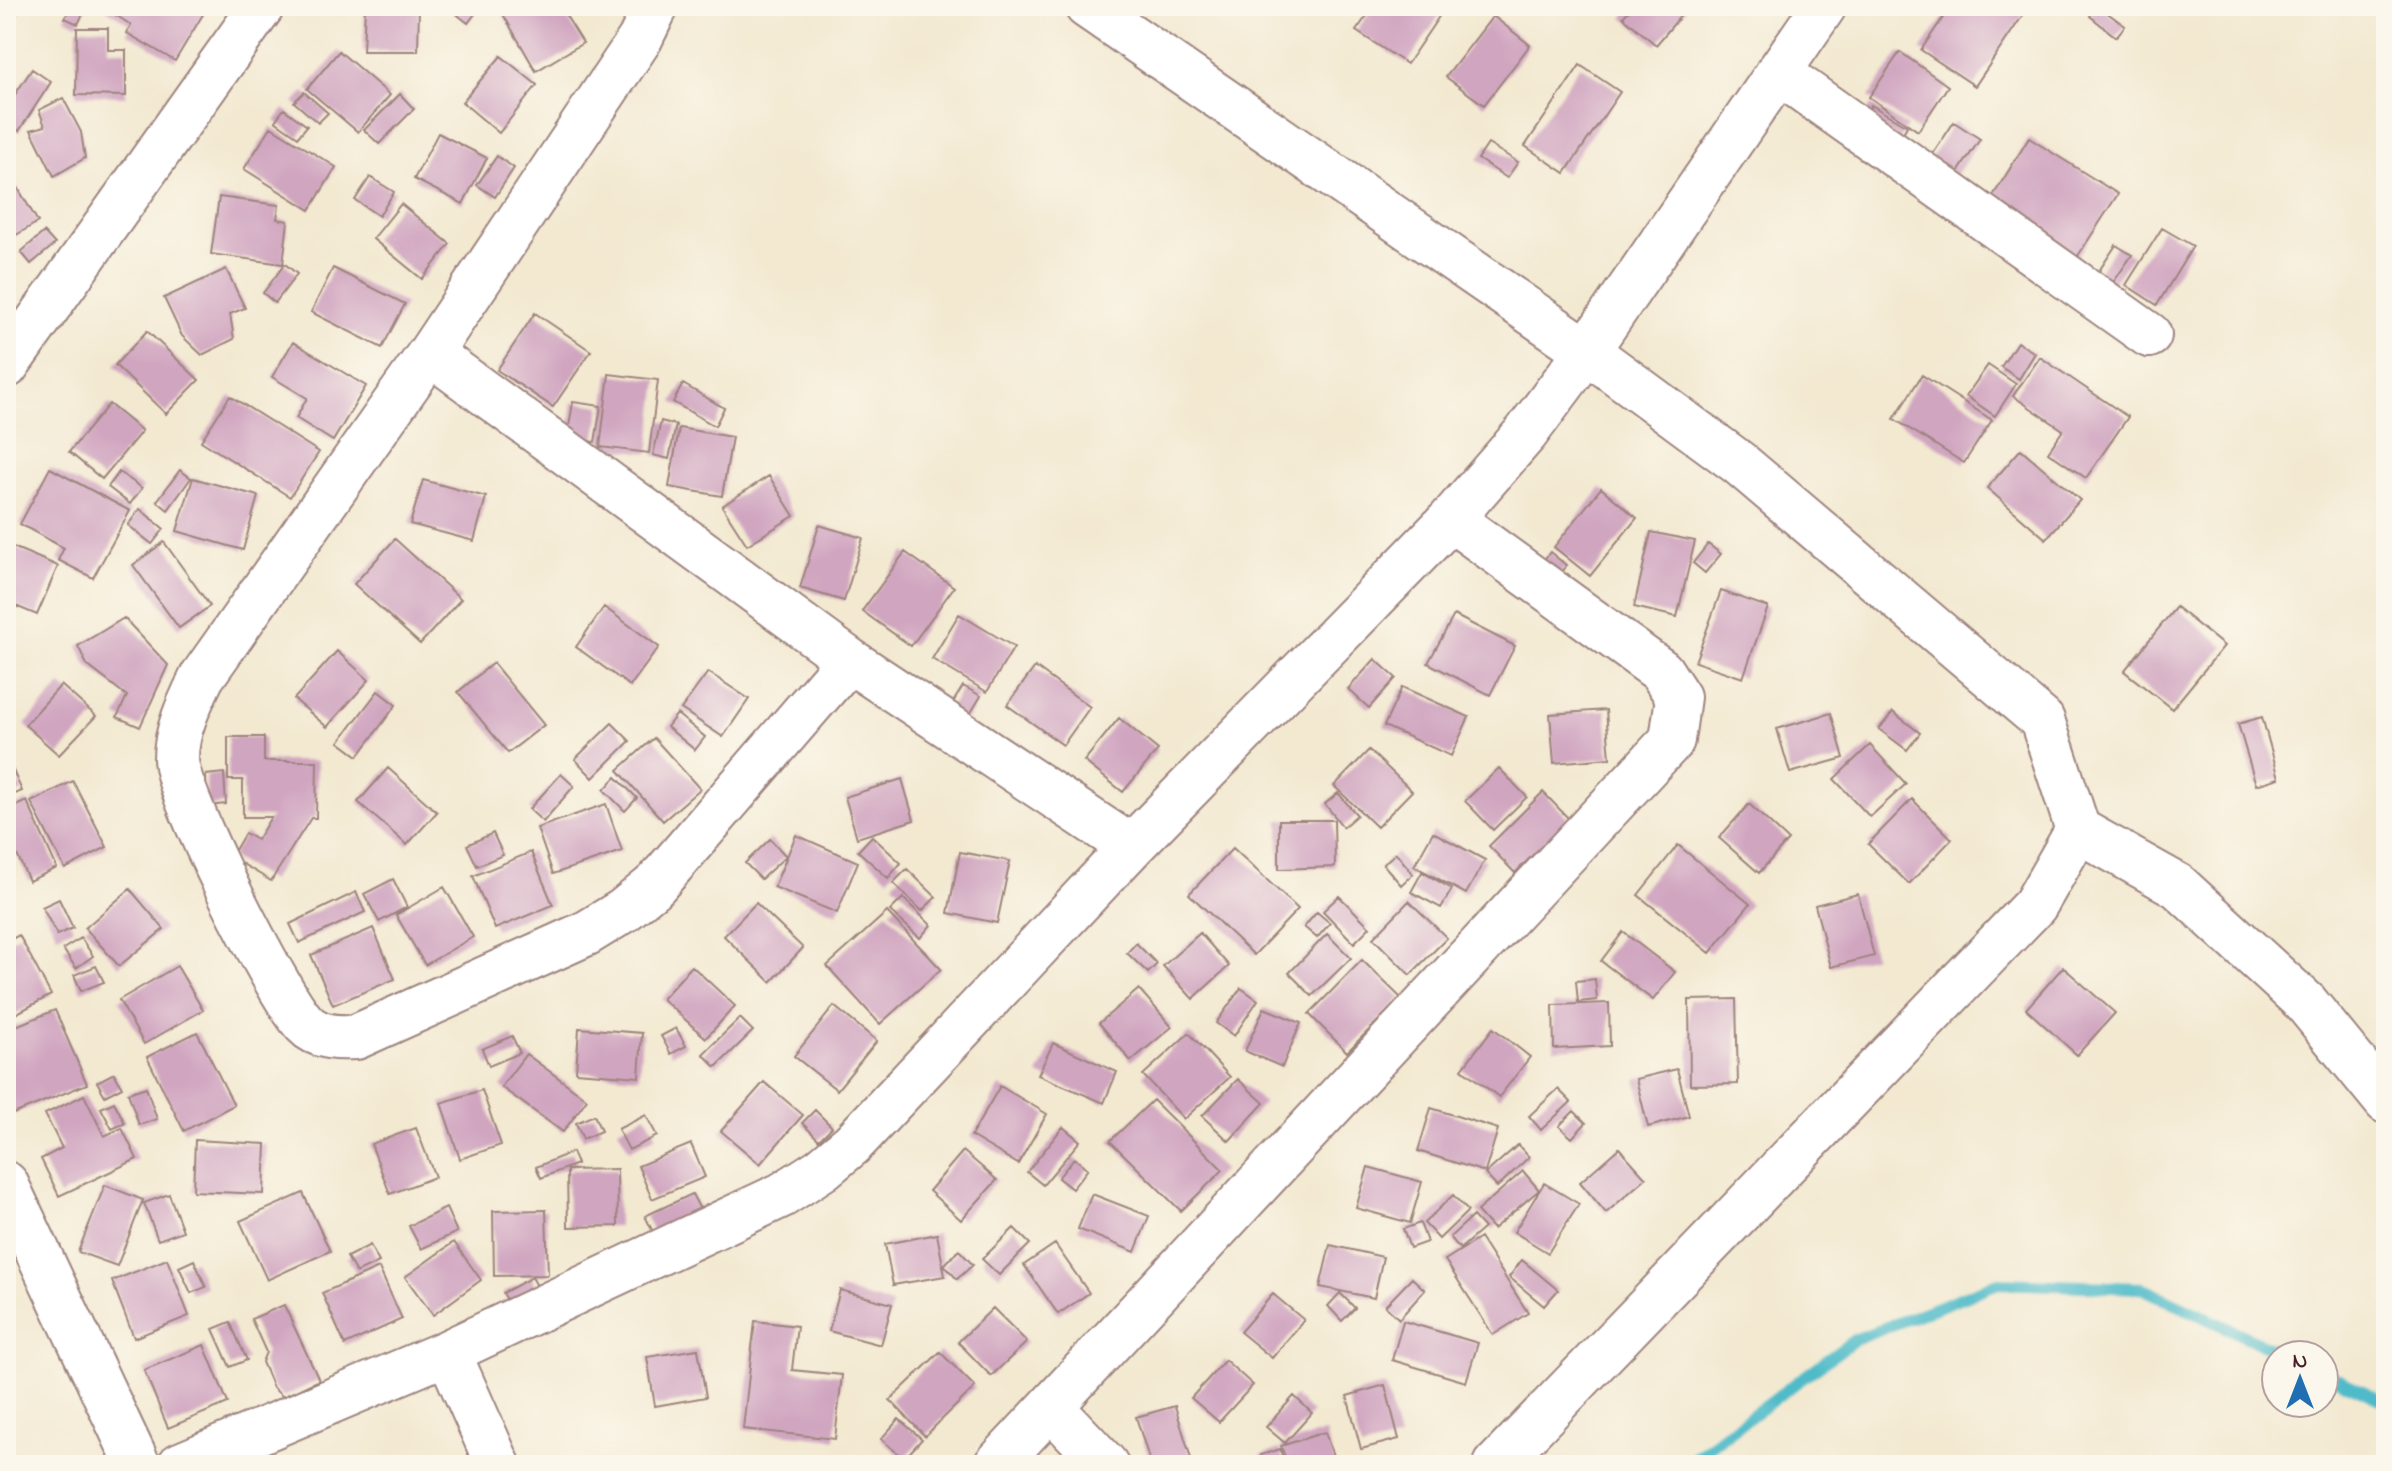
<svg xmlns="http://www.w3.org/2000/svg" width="2392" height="1471" viewBox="0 0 2392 1471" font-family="'Indie Flower',sans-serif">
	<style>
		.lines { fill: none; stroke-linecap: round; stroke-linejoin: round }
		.stream { stroke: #4fbbc9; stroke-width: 12 }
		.building { fill: #d0a5c0 }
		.minor-casing { stroke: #9e847e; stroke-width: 48 }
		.minor { stroke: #fff; stroke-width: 44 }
	</style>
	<rect width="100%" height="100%" fill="#fbf7ec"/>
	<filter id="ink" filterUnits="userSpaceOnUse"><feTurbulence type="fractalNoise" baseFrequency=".0125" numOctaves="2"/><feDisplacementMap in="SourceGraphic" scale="16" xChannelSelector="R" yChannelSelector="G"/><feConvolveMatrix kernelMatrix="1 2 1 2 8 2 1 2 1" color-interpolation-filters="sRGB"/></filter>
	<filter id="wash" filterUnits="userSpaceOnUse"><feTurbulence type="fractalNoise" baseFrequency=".006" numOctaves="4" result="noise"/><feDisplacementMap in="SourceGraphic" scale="32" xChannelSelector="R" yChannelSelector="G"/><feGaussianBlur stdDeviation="1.8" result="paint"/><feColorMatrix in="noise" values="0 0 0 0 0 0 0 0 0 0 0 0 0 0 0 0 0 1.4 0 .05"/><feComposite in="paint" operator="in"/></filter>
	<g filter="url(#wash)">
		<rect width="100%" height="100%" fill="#f3e9d1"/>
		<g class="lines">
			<path class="stream" d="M2324,1373L2386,1402
				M1685,1465L1854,1340L1998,1283L2142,1288L2285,1355"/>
		</g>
		<g id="blocks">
			<path class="building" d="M6,6H21L8,30L6,29Z
				M71,6H87L78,24L65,18Z
				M102,6H208L175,61L127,33L131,25Z
				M365,6H419L418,51H363Z
				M458,6H481L468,23L454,12Z
				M505,6H560L583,43L536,71L500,9Z
				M1374,6H1446L1407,64L1356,31Z
				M1633,6H1689L1656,45L1623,17Z
				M1951,6H2029L1975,86L1921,50Z
				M2098,6L2125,26L2116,37L2090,16Z
				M1493,16L1530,45L1484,105L1446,77Z
				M77,28H108V50H126V96L76,95Z
				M339,51L390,95L358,132L307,89Z
				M1900,52L1948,86L1918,131L1869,97Z
				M501,56L537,85L499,133L462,102Z
				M1580,65L1620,92L1565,173L1525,146Z
				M32,69L51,82L19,131L6,122V108Z
				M304,92L328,113L318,123L294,102Z
				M400,94L414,109L379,144L364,130Z
				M63,98L81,132L85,158L54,176L31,130L45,126L39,110Z
				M1871,105L1907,126L1899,140L1863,120Z
				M284,109L307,126L298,137L275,121Z
				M1954,122L1980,139L1955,177L1929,160Z
				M271,127L336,167L310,210L244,169Z
				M438,133L487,158L463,204L414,179Z
				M2029,138L2118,194L2076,259L1988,204Z
				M1488,144L1518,162L1507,178L1478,159Z
				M497,156L514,168L495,197L477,185Z
				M6,168L38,222L6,241Z
				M370,177L394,192L379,216L355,200Z
				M219,197L279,205L277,219L288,221L283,264L211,254Z
				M401,204L450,244L422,279L373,239Z
				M2162,228L2193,246L2157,305L2126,285Z
				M44,232L55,244L31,264L21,252Z
				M2116,245L2132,255L2108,290L2093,280Z
				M285,264L297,274L275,303L263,293Z
				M333,268L405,304L382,348L311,312Z
				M226,269L245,308L230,314L234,339L202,355L182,336L164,298Z
				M535,313L591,351L553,407L497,370Z
				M147,331L199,380L166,414L115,365Z
				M293,342L366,386L333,441L296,418L307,398L272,377Z
				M2017,342L2035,353L2019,379L2001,367Z
				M2040,357L2128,417L2086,478L2048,452L2063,430L2013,396Z
				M1988,365L2016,384L1995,416L1966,396Z
				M609,374L658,380L649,453L600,447Z
				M1922,375L1992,420L1964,463L1894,419Z
				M683,384L724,408L715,426L673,402Z
				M230,396L319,452L290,497L201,441Z
				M573,402L601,406L595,442L567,439Z
				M109,404L142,431L102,479L69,452Z
				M661,421L676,425L669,459L653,455Z
				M679,428L732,437L722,496L669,487Z
				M2021,449L2080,500L2046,539L1987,488Z
				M50,468L130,511L93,578L58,560L64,548L20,524Z
				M180,470L191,478L168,510L157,501Z
				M119,472L142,488L130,504L108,487Z
				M769,476L794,516L747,545L722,506Z
				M193,478L258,496L243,550L177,531Z
				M423,480L486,497L474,541L410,524Z
				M1601,488L1637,518L1590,576L1554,547Z
				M140,509L164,529L152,544L128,525Z
				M819,525L863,538L844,601L800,588Z
				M1651,532L1695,541L1677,617L1634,607Z
				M395,539L461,599L420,644L354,584Z
				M164,542L210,606L179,628L133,565Z
				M6,544L58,566L37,615L6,602Z
				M1708,544L1721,554L1705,573L1693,563Z
				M905,552L954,587L911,646L862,611Z
				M1550,552L1567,566L1556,579L1540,565Z
				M1721,591L1768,607L1743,678L1695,662Z
				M604,607L659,647L630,686L576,647Z
				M2176,607L2224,646L2172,709L2124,671Z
				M959,614L1014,647L987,692L932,659Z
				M1454,615L1515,646L1490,695L1428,663Z
				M124,618L168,665L140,727L117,717L127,696L87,665L78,646Z
				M337,651L369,680L327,727L294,699Z
				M1375,659L1396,678L1369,708L1348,689Z
				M493,663L544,725L508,753L458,692Z
				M1035,667L1090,707L1063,745L1007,705Z
				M708,672L749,699L723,737L681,709Z
				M61,685L96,716L59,755L25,725Z
				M963,686L981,696L967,719L949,709Z
				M1402,687L1469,717L1451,756L1384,726Z
				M378,691L396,705L358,756L339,742Z
				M1606,710L1610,758L1554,763L1550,714Z
				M1893,712L1920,733L1907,750L1879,729Z
				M1831,713L1844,758L1790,773L1777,729Z
				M677,714L705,737L695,750L667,727Z
				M2262,717L2279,778L2256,785L2238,724Z
				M1119,718L1158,750L1123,792L1084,761Z
				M612,723L630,741L593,778L575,759Z
				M228,737H264V761H317L316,818H311L271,881L231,857L245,833L257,840L271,817H243V780H228Z
				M654,738L700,789L663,821L618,770Z
				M1870,745L1906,784L1870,817L1834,779Z
				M1369,750L1412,791L1377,827L1334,786Z
				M11,766L22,791L6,798V769Z
				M388,768L437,812L407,845L358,802Z
				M1499,768L1527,797L1493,830L1465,801Z
				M224,773L226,804L207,806L206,775Z
				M561,774L574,786L543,822L529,809Z
				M616,777L637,798L625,811L604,790Z
				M902,779L914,820L857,838L845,797Z
				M73,781L107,847L65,869L31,802Z
				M1543,792L1569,819L1515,873L1489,846Z
				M1338,793L1357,815L1343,827L1325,804Z
				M1912,799L1952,839L1909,884L1868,844Z
				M27,801L57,868L29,881L6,831V810Z
				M606,804L622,851L553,874L537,828Z
				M1749,804L1788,840L1759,873L1719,838Z
				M1279,820H1334L1335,867L1279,869Z
				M1433,832L1485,860L1466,894L1414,866Z
				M493,833L503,855L477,866L467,845Z
				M796,835L858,862L837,913L774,887Z
				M872,836L901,863L888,878L858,851Z
				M770,839L786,856L761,879L745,863Z
				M1678,845L1750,904L1710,953L1638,895Z
				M1233,848L1298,909L1254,955L1189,894Z
				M531,852L553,905L495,929L473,876Z
				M960,852L1010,861L997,923L948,913Z
				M1396,853L1413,874L1401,885L1383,864Z
				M907,869L936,897L922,911L893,883Z
				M1422,872L1452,889L1441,908L1411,892Z
				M393,879L407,907L379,922L364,894Z
				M444,887L473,937L425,965L396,915Z
				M130,889L164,929L119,966L85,928Z
				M356,892L365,912L299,943L290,924Z
				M1858,894L1874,956L1831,967L1815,905Z
				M1339,896L1370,927L1354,943L1323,911Z
				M903,898L931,925L920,938L890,911Z
				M59,899L73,928L57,935L42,907Z
				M1409,901L1447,938L1410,975L1373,938Z
				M756,903L803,948L771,982L724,936Z
				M887,912L941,969L880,1024L827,966Z
				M1317,912L1330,923L1317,938L1304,927Z
				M373,928L395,979L333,1005L311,955Z
				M1623,932L1675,972L1653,1000L1601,961Z
				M1200,933L1229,966L1193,999L1163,966Z
				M1327,934L1351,958L1312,996L1289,973Z
				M19,935L51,995L6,1019V942Z
				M81,938L93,956L76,968L63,949Z
				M1136,943L1157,964L1148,973L1127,953Z
				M1362,960L1401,998L1347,1052L1309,1014Z
				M96,966L104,982L81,991L74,975Z
				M177,966L203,1010L144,1044L119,1000Z
				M692,966L735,1006L706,1038L662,999Z
				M2063,967L2115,1013L2077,1055L2026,1009Z
				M1595,979L1597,1000L1578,1002L1576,981Z
				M1241,988L1258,1000L1234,1036L1216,1023Z
				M1139,989L1172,1027L1131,1061L1099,1023Z
				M1736,999L1738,1084L1690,1085L1689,1000Z
				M1609,1003L1610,1046L1554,1049L1553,1005Z
				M834,1006L877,1041L837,1090L794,1056Z
				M1264,1008L1301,1023L1282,1067L1245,1051Z
				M55,1010L87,1084L6,1117V1030Z
				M740,1018L753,1031L716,1067L703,1054Z
				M579,1028L642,1033L639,1077L576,1072Z
				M676,1028L686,1046L671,1054L661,1036Z
				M1493,1028L1530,1057L1499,1097L1462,1069Z
				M197,1032L234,1105L184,1131L147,1057Z
				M1189,1033L1230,1077L1184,1119L1143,1075Z
				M512,1036L520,1053L489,1066L482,1049Z
				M1053,1043L1117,1072L1104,1103L1038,1075Z
				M526,1054L587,1099L563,1132L501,1087Z
				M1677,1069L1689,1116L1648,1127L1636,1079Z
				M114,1073L122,1087L105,1096L97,1082Z
				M1238,1079L1264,1103L1229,1141L1202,1116Z
				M764,1082L803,1115L760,1164L721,1131Z
				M1000,1086L1047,1114L1018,1164L971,1136Z
				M146,1087L157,1119L139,1125L128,1093Z
				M1558,1089L1571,1102L1541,1130L1529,1116Z
				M482,1090L501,1145L460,1159L441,1103Z
				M84,1095L104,1136L122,1128L137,1159L59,1196L41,1159L62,1148L45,1114Z
				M1153,1100L1223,1170L1181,1211L1110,1141Z
				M114,1102L125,1123L112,1129L101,1108Z
				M1431,1108L1498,1129L1485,1172L1418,1151Z
				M815,1110L832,1127L819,1140L802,1123Z
				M1574,1111L1586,1123L1572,1138L1559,1126Z
				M594,1115L601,1131L583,1139L576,1123Z
				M646,1115L657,1136L629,1150L618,1129Z
				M1063,1127L1080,1141L1043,1185L1027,1172Z
				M416,1128L435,1177L390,1194L371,1144Z
				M195,1140L266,1144L264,1194L193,1191Z
				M691,1144L705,1177L652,1199L638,1166Z
				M1518,1145L1529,1157L1497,1187L1485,1174Z
				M1619,1148L1646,1178L1606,1213L1580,1182Z
				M963,1151L997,1180L961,1220L929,1191Z
				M572,1152L577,1164L541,1178L536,1167Z
				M1074,1158L1088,1169L1072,1189L1058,1178Z
				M1368,1167L1422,1182L1410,1223L1356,1208Z
				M617,1169L618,1226L568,1227L567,1170Z
				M1523,1171L1539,1190L1493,1229L1477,1211Z
				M1544,1183L1579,1204L1548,1253L1514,1232Z
				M105,1185L143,1200L117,1266L78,1252Z
				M303,1193L330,1251L267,1280L240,1221Z
				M169,1194L183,1231L158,1240L144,1203Z
				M692,1194L706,1221L659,1244L645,1216Z
				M1092,1194L1149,1216L1135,1252L1078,1229Z
				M1453,1195L1468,1211L1439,1239L1424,1223Z
				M446,1208L457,1232L421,1249L409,1226Z
				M546,1210L548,1275L494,1276L493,1211Z
				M1473,1216L1484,1228L1460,1249L1450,1237Z
				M1420,1223L1427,1242L1410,1248L1403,1229Z
				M1014,1228L1030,1244L999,1275L982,1259Z
				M937,1234L945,1276L893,1285L885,1244Z
				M1480,1238L1528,1313L1493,1335L1445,1260Z
				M454,1242L481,1280L433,1315L405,1277Z
				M1055,1244L1089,1293L1058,1314L1024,1265Z
				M370,1245L379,1262L356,1273L347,1257Z
				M1330,1245L1383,1257L1374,1298L1320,1287Z
				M959,1250L973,1265L957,1279L944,1265Z
				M167,1259L189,1316L134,1338L112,1281Z
				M194,1260L206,1287L191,1293L179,1267Z
				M1522,1260L1558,1290L1544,1306L1509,1277Z
				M379,1268L402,1319L345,1345L322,1293Z
				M532,1277L543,1297L514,1313L503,1293Z
				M1412,1278L1425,1290L1399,1319L1385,1306Z
				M840,1290L892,1304L881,1345L829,1331Z
				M1340,1293L1355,1308L1342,1321L1328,1306Z
				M1273,1294L1304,1320L1272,1358L1240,1332Z
				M284,1305L319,1380L283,1397L273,1388L262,1362L266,1352L251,1319Z
				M993,1308L1027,1342L991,1376L958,1342Z
				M755,1321L797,1326L792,1370L842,1375L835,1439L743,1429Z
				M1403,1321L1478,1343L1466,1382L1392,1360Z
				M230,1322L247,1360L230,1367L213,1329Z
				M204,1345L228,1403L168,1428L144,1370Z
				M698,1349L706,1397L655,1406L647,1357Z
				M940,1352L975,1387L925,1436L890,1400Z
				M1225,1360L1253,1385L1219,1422L1191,1398Z
				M1385,1385L1399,1439L1361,1449L1347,1396Z
				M1294,1396L1312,1413L1285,1443L1266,1427Z
				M1175,1406L1193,1465H1151L1136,1417Z
				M899,1419L922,1439L904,1459L881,1439Z
				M1325,1432L1336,1465H1288L1281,1446Z
				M1280,1449L1285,1465H1264L1261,1455Z"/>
		</g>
	</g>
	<g filter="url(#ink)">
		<use href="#blocks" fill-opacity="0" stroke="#9e847e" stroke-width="2"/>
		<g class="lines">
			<defs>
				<path id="minor" d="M656,6L640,39L430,353L202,677C190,702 176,730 176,758C175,793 278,996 305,1024C318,1038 339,1038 356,1037L587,933L623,911L656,884L849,660
					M1087,6L1587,351L1739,463L2042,720L2078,830L2178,886L2306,1003L2386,1101
					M1778,72L2149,335
					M430,353L849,660L1131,847
					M6,366L262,6
					M6,1184L138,1465
					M448,1352L498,1465
					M1051,1407L1106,1465
					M180,1465L448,1352L782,1195L822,1169L852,1144L1131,847L1451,519L1526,433L1587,351L1824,6
					M996,1465L1672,740L1678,697L1661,671L1451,519
					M1496,1465L2035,905L2078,830"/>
			</defs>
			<use href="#minor" class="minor-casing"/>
			<use href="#minor" class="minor"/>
		</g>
	</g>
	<rect width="2392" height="1471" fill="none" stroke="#fbf7ec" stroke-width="32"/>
	<g transform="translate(2300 1379)"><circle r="38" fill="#fbf7ec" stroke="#b4a19f" stroke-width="2"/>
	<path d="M0-6L14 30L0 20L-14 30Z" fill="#1f6fb2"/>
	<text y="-12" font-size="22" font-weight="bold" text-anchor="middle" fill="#4a1f2b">N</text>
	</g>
</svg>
